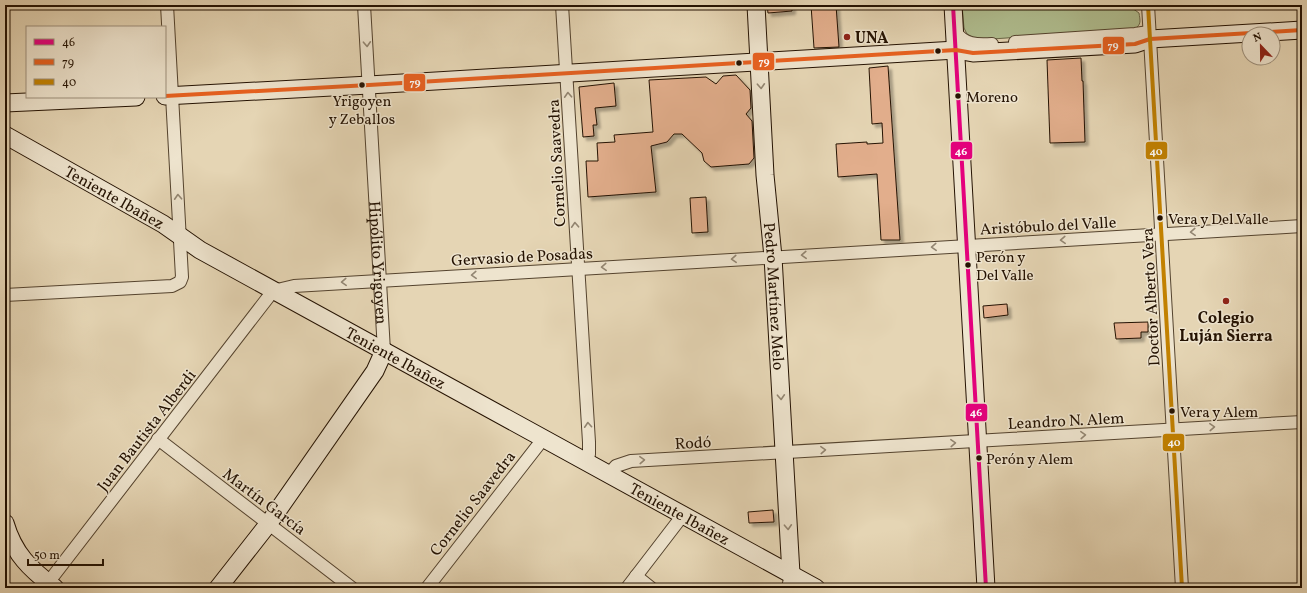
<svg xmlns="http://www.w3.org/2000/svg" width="1307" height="593" viewBox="0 0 1307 593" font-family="Vollkorn,serif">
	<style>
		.green { fill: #b0be90; stroke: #6a6849 }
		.building { fill: #e2ae8c; stroke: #241202; filter: url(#shadow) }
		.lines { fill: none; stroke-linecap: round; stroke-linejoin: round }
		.street-casing { stroke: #54432e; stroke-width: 14 }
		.secondary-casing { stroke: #241202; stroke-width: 19 }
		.street { stroke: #eee4ce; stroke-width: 12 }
		.secondary { stroke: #eee4ce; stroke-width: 17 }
		.bus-1-casing { stroke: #eee4ce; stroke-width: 7 }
		.bus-2-casing { stroke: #eee4ce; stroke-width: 7 }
		.bus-3-casing { stroke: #eee4ce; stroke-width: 7 }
		.bus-1 { stroke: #e5007d; stroke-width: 4 }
		.bus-2 { stroke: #e86120; stroke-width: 4 }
		.bus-3 { stroke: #c28100; stroke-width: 4 }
		.oneway { stroke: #938672 }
		.poi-dot { fill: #8f2418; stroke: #eee4ce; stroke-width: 1.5 }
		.bus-dot { fill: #241202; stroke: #eee4ce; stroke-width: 1.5 }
		.labels { text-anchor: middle; stroke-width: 3; stroke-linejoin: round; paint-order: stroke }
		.bus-label { font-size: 15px; fill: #241202; stroke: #eee4ce; text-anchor: start }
		.poi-label { font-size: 16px; font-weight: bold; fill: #241202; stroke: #eee4ce; text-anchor: start }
		.street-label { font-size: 16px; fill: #241202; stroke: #eee4ce }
		.line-badge { stroke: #eee4ce; stroke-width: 1.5 }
		.badge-label { font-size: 11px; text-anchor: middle; font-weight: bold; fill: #fff }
	</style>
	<defs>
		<filter id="shadow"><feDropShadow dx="3.5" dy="3.5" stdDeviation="1" flood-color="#0004"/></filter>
	</defs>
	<rect width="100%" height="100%" fill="#e5d5b4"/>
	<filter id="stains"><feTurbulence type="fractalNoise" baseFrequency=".005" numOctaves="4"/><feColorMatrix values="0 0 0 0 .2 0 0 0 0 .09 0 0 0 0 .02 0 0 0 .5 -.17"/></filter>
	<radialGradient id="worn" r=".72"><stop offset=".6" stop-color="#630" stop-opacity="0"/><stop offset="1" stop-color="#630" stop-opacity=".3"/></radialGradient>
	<path class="green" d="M962,5H1133L1132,8L1139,13C1140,20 1142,25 1134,29L978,40L967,34L964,28Z"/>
	<path class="building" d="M767,5H792V11L768,13Z
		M811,5H836L839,47L814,48Z
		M1081,58L1082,81H1083L1085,142L1050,143L1047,60Z
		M888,66L900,240H881L877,174L838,177L836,144L867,142V144L883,143L882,123L872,124L869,68Z
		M736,75L750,90L751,108L746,114L752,121L754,158L749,164L711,167L704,161L702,153L682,134H674L667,142L651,146L656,192L588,197L586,161H598L597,143L615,142L614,135L653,132L649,80L706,77L716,84L723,76Z
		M614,83L616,106L595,108L597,125H593L594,136L583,137L579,87Z
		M706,197L708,232L692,233L690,198Z
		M1007,304L1008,315L984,318L983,306Z
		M1148,322V332H1141V338L1116,339L1114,323Z
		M773,510L774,522L749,523L748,512Z"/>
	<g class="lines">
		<defs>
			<g id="street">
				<path id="s1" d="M364,5L384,351"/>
				<path d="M562,5L589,442V454L586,463"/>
				<path d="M1148,5L1182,588"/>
				<path d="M955,31C964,45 977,45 992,44"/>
				<path d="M1015,42L1135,34L1149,32"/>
				<path d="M5,295L172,286L180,282L182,277L167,5"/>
				<path d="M158,439L352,588"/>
				<path d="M608,475L616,466L631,461L1302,422"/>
				<path d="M636,576L651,588"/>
				<path d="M44,588L273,291L294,286L1302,226"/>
				<path d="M427,588L543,439"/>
				<path d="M627,588L683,515"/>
				<path d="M788,588L791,574"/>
			</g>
			<g id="secondary">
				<path id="s2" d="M756,5L765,175L773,257L791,574"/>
				<path d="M953,5L986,588"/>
				<path d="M165,96L369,85L956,50L973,53L1135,44L1150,39L1302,30"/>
				<path d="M5,103L136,97"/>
				<path id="s3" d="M5,135L163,224L200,250L816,588"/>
				<path d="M5,523C14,554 30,569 55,588"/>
				<path d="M218,588L269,523L375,371L384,351"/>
			</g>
		</defs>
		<use href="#street" class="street-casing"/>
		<use href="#secondary" class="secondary-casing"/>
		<use href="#street" class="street"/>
		<use href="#secondary" class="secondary"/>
		<defs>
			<path id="bus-1" d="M953,5L986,588"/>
			<path id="bus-2" d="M165,96L369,85L956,50L973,53L1135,44L1150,39L1302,30"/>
			<path id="bus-3" d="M1148,5L1182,588"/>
		</defs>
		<use href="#bus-1" class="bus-1-casing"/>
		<use href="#bus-2" class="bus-2-casing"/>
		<use href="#bus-3" class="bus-3-casing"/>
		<use href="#bus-1" class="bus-1"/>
		<use href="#bus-2" class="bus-2"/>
		<use href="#bus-3" class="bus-3"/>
	</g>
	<defs><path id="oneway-chevron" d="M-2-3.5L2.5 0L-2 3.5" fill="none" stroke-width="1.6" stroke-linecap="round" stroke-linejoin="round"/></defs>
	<g class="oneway">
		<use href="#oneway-chevron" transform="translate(367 44) rotate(87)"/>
		<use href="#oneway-chevron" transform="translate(761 86) rotate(87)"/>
		<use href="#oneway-chevron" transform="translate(568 95) rotate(-93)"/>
		<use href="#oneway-chevron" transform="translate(178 197) rotate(-93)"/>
		<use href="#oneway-chevron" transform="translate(575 225) rotate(-93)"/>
		<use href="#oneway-chevron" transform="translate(1193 232) rotate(177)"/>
		<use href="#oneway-chevron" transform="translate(1063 240) rotate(177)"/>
		<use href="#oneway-chevron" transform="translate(934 247) rotate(177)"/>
		<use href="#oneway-chevron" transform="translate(804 255) rotate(177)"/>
		<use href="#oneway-chevron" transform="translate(734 259) rotate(177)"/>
		<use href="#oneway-chevron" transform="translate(604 267) rotate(177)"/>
		<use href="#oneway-chevron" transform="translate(474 275) rotate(177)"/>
		<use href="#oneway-chevron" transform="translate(344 282) rotate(177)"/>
		<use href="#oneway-chevron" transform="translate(781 397) rotate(87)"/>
		<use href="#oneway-chevron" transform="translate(588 425) rotate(-94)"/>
		<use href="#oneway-chevron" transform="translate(1212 427) rotate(-3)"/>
		<use href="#oneway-chevron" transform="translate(1083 435) rotate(-3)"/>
		<use href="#oneway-chevron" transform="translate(953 443) rotate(-3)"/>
		<use href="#oneway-chevron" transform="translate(823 450) rotate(-3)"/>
		<use href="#oneway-chevron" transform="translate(642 460) rotate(-3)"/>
		<use href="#oneway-chevron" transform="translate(788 527) rotate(87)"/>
	</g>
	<g class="poi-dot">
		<circle cx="847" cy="37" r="4"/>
		<circle cx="1226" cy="301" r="4"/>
	</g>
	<g class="bus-dot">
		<circle cx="938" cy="51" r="3.5"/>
		<circle cx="739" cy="63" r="3.5"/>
		<circle cx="362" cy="85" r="3.5"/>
		<circle cx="958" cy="96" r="3.5"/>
		<circle cx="1160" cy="218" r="3.5"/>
		<circle cx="968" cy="265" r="3.5"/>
		<circle cx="1172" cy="411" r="3.5"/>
		<circle cx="979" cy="458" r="3.5"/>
	</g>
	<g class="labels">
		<g class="bus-label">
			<text x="966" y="102">Moreno</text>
			<text x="362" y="106" text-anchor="middle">Yrigoyen<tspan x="362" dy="18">y Zeballos</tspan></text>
			<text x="1168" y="224">Vera y Del Valle</text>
			<text x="976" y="262">Perón y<tspan x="976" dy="18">Del Valle</tspan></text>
			<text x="1180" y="417">Vera y Alem</text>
			<text x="986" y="464">Perón y Alem</text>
		</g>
		<g class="poi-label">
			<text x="855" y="43">UNA</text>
			<text x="1226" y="323" text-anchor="middle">Colegio<tspan x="1226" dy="18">Luján Sierra</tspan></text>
		</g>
		<g class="street-label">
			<text transform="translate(556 163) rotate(-93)" y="6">Cornelio Saavedra</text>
			<text dy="6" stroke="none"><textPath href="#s3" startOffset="126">Teniente Ibañez</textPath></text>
			<text transform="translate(1048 225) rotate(-3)" y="6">Aristóbulo del Valle</text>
			<text transform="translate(522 256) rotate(-3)" y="6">Gervasio de Posadas</text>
			<text dy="6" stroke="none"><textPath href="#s1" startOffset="258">Hipólito Yrigoyen</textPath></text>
			<text dy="6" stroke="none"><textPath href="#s2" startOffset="292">Pedro Martínez Melo</textPath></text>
			<text transform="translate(1150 297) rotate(-93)" y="6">Doctor Alberto Vera</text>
			<text dy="6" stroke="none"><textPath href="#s3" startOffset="450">Teniente Ibañez</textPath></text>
			<text transform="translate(1066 420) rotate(-3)" y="6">Leandro N. Alem</text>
			<text transform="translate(146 430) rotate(-52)" y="6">Juan Bautista Alberdi</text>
			<text transform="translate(693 442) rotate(-3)" y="6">Rodó</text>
			<text transform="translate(265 501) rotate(37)" y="6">Martín García</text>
			<text transform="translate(472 503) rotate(-52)" y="6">Cornelio Saavedra</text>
			<text dy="6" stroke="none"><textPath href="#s3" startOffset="774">Teniente Ibañez</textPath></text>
		</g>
	</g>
	<g class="line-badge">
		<rect x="1102" y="36" width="23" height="19" rx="4" fill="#e86120"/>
		<rect x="752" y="52" width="23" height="19" rx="4" fill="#e86120"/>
		<rect x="403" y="73" width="23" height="19" rx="4" fill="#e86120"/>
		<rect x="950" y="141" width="23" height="19" rx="4" fill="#e5007d"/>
		<rect x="1145" y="141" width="23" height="19" rx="4" fill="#c28100"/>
		<rect x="965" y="403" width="23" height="19" rx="4" fill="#e5007d"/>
		<rect x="1162" y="433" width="23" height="19" rx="4" fill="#c28100"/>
	</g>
	<g class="badge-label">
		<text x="1113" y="49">79</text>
		<text x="764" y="65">79</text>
		<text x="415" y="86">79</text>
		<text x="961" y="155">46</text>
		<text x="1156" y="155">40</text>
		<text x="976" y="416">46</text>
		<text x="1174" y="446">40</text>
	</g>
	<rect width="1307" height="593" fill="none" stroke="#e5d5b4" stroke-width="20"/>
	<rect x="6" y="6" width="1295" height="581" fill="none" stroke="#241202" stroke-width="2"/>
	<rect x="10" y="10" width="1287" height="573" fill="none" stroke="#241202"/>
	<rect x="26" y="26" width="140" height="72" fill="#eee4ce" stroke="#9d907c"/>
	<rect x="34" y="39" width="20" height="6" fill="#e5007d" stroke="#9d907c"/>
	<text x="62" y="46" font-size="12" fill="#241202">46</text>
	<rect x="34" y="59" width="20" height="6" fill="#e86120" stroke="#9d907c"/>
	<text x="62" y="66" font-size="12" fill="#241202">79</text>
	<rect x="34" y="79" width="20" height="6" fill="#c28100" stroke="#9d907c"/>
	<text x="62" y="86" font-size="12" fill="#241202">40</text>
	<g transform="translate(1261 46) rotate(338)"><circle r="19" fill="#eee4ce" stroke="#9d907c"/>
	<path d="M0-3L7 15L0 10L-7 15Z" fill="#8f2418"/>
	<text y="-6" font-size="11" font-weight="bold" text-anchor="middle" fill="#241202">N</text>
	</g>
	<path d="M28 559v6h75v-6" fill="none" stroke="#241202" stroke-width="2"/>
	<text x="34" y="559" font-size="12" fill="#241202" stroke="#eee4ce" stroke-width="3" paint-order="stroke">50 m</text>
	<rect width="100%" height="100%" filter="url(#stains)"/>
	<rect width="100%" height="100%" fill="url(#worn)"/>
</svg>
